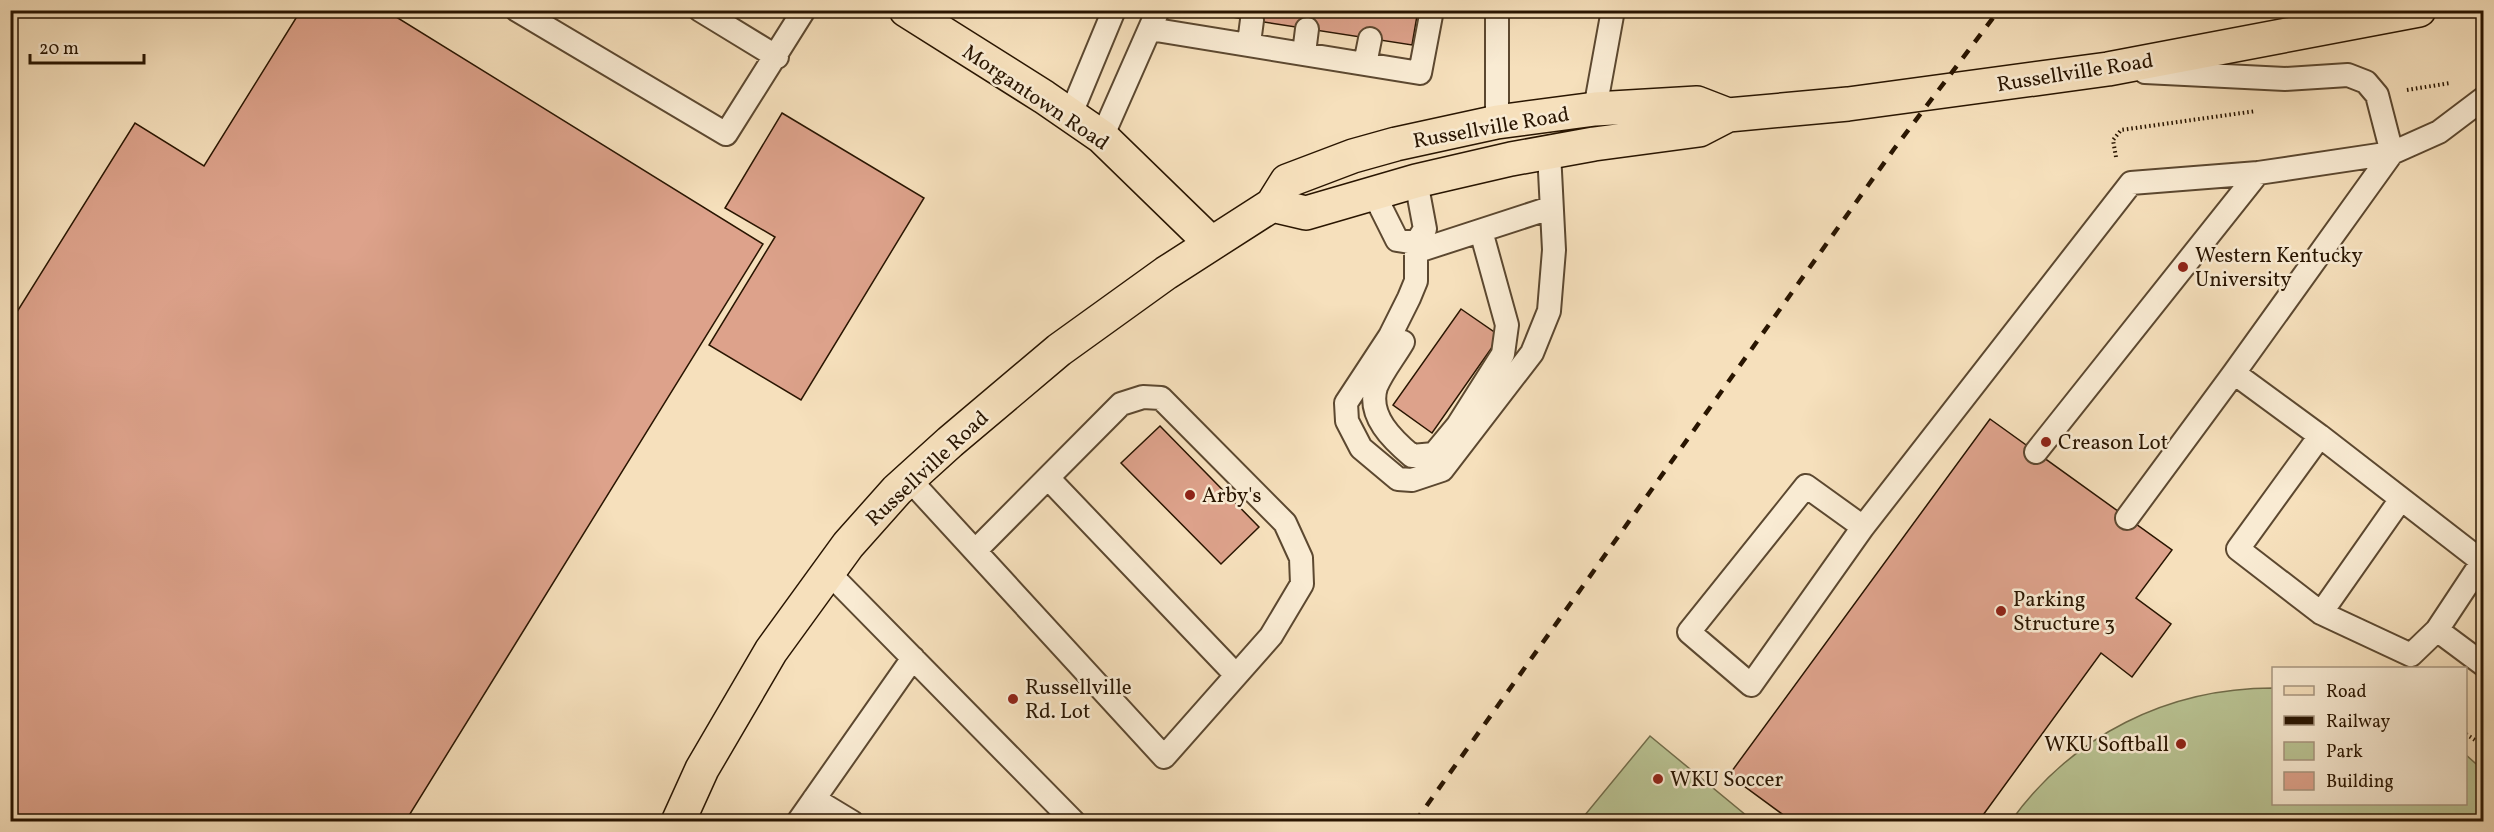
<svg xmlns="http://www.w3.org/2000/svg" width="2494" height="832" viewBox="0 0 2494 832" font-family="Vollkorn,serif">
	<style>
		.green { fill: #b9c393; stroke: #716c4a; stroke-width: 1.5 }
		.building { fill: #dda28b; stroke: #291501; stroke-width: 1.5 }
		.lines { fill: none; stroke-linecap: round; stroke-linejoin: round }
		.lane-casing { stroke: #5c4830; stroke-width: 26 }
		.primary-casing { stroke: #291501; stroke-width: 36 }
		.path { stroke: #291501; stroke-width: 4; stroke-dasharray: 1.5 3; stroke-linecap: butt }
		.lane { stroke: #f9ebd3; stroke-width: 22 }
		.primary { stroke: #f6e0bc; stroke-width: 33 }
		.rail { stroke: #291501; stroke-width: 4.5; stroke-dasharray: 10 10; stroke-linecap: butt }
		.poi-dot { fill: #8f2418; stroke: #f9ebd3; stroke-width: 2 }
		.labels { text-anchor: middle; stroke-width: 5; stroke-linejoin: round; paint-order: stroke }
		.street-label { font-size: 21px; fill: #291501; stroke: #f9ebd3 }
		.poi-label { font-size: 21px; fill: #291501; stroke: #f9ebd3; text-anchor: start }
	</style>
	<rect width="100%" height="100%" fill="#f6e0bc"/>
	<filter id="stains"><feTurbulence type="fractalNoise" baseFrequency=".00333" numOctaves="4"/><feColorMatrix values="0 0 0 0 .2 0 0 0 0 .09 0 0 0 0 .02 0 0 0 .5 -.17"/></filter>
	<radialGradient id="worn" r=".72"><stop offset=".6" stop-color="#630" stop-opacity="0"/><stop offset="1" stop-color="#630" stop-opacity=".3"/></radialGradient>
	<path class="green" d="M2273,688L2274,804H2466V755L2483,770V821H2011C2073,735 2168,688 2273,688Z
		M1650,736L1753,821H1580Z"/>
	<path class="building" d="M301,10H385L763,244L405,822H10V323L135,123L204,166Z
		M1207,10H1418L1412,45L1206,13Z
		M782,113L924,198L801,400L709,345L775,237L725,208Z
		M1461,309L1500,336L1432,433L1393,405Z
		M1990,419L2172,550L2136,598L2171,624L2132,677L2101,653L1978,822H1793L1729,775Z
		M1160,426L1259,527L1221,564L1121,463Z"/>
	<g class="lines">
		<defs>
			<path id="lane" d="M517,10L726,134L804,10
				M700,10L777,57
				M1497,10V122
				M1150,29L1420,73L1432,10
				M1249,43L1252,20
				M1304,53L1307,29
				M1365,64L1370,39
				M1595,109L1613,10
				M1070,116L1114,10
				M1102,137L1158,10
				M1416,181L1425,229L1416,243V281L1409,298L1390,336L1346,403L1347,421L1361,448L1398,479L1412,480L1442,470L1532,353L1549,311L1554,250L1549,152
				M1374,194L1397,240L1416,243
				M1418,251L1550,208
				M1403,342C1395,356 1382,372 1376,387C1367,416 1393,440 1412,456L1434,454L1458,425L1503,354L1507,325L1481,231
				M2234,373L2320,436L2484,563
				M2320,436L2238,549L2321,613L2411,655L2437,630L2482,562
				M2036,452L2258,173
				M1048,478L1236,675
				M909,479L1164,757L1271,636L1302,584L1301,558L1285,523L1161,398L1143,397L1121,404L975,551
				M2127,518L2234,373L2392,153L2377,95L2366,82L2348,75L2285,79L2145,72
				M1863,527L1806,486L1689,632L1751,685L1863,527L2131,183L2258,173L2392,153L2439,132L2484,98
				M828,572L1074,822
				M2321,613L2401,499
				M2437,630L2484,665
				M814,799L852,822
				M798,822L913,658"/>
			<path id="primary" d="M906,10L1044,97L1102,137L1211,243
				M1272,205L1306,213L1416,181L1511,159L1594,144L1699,130L1728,115L1848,104L2108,69L2419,10
				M678,822L702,769L771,651L848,545L897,490L950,442L1059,350L1166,273L1272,205L1287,181L1353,156L1396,144L1497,122L1595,109L1697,103L1728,115"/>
		</defs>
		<use href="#lane" class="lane-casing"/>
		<use href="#primary" class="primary-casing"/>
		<path class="path" d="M2407,90L2450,83
			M2116,157L2113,140L2121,130L2256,111
			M2466,734L2484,746"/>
		<use href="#lane" class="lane"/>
		<use href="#primary" class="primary"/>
		<path class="rail" d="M1415,822L1894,149L1999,10"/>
	</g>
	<g class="poi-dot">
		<circle cx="2183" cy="267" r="6"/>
		<circle cx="2046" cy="442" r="6"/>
		<circle cx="1190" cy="495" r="6"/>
		<circle cx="2001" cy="611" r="6"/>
		<circle cx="1013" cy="699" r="6"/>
		<circle cx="2181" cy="744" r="6"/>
		<circle cx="1658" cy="779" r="6"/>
	</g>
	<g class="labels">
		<g class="street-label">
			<text transform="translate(2075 72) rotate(-9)" y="7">Russellville Road</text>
			<text transform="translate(1036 97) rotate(34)" y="7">Morgantown Road</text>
			<text transform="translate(1491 127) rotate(-10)" y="7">Russellville Road</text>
			<text transform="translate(927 468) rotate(-43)" y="7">Russellville Road</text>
		</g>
		<g class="poi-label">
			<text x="2195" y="262">Western Kentucky<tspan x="2195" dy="24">University</tspan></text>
			<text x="2058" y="449">Creason Lot</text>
			<text x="1202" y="502">Arby's</text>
			<text x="2013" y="606">Parking<tspan x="2013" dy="24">Structure 3</tspan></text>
			<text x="1025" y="694">Russellville<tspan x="1025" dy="24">Rd. Lot</tspan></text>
			<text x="2169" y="751" text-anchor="end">WKU Softball</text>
			<text x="1670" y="786">WKU Soccer</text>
		</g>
	</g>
	<rect width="2494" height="832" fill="none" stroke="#f6e0bc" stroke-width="36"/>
	<rect x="12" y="12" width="2470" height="808" fill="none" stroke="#291501" stroke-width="3"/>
	<rect x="18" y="18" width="2458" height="796" fill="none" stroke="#291501" stroke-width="1.5"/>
	<rect x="2272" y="667" width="195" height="138" fill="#f9ebd3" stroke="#a6957f" stroke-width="1.5"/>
	<rect x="2284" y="686" width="30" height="9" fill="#f6e0bc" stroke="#a6957f" stroke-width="1.5"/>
	<text x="2326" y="697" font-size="18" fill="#291501">Road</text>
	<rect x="2284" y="716" width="30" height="9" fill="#291501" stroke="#a6957f" stroke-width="1.5"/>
	<text x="2326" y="727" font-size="18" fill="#291501">Railway</text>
	<rect x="2284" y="742" width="30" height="18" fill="#b9c393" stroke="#a6957f" stroke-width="1.5"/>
	<text x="2326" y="757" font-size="18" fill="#291501">Park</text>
	<rect x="2284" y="772" width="30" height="18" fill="#dda28b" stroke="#a6957f" stroke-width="1.5"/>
	<text x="2326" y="787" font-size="18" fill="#291501">Building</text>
	<path d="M30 54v9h114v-9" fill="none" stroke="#291501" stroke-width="3"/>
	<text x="39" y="54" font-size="18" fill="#291501" stroke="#f9ebd3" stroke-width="4.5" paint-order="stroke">20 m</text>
	<rect width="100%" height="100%" filter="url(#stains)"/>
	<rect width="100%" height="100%" fill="url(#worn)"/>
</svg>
